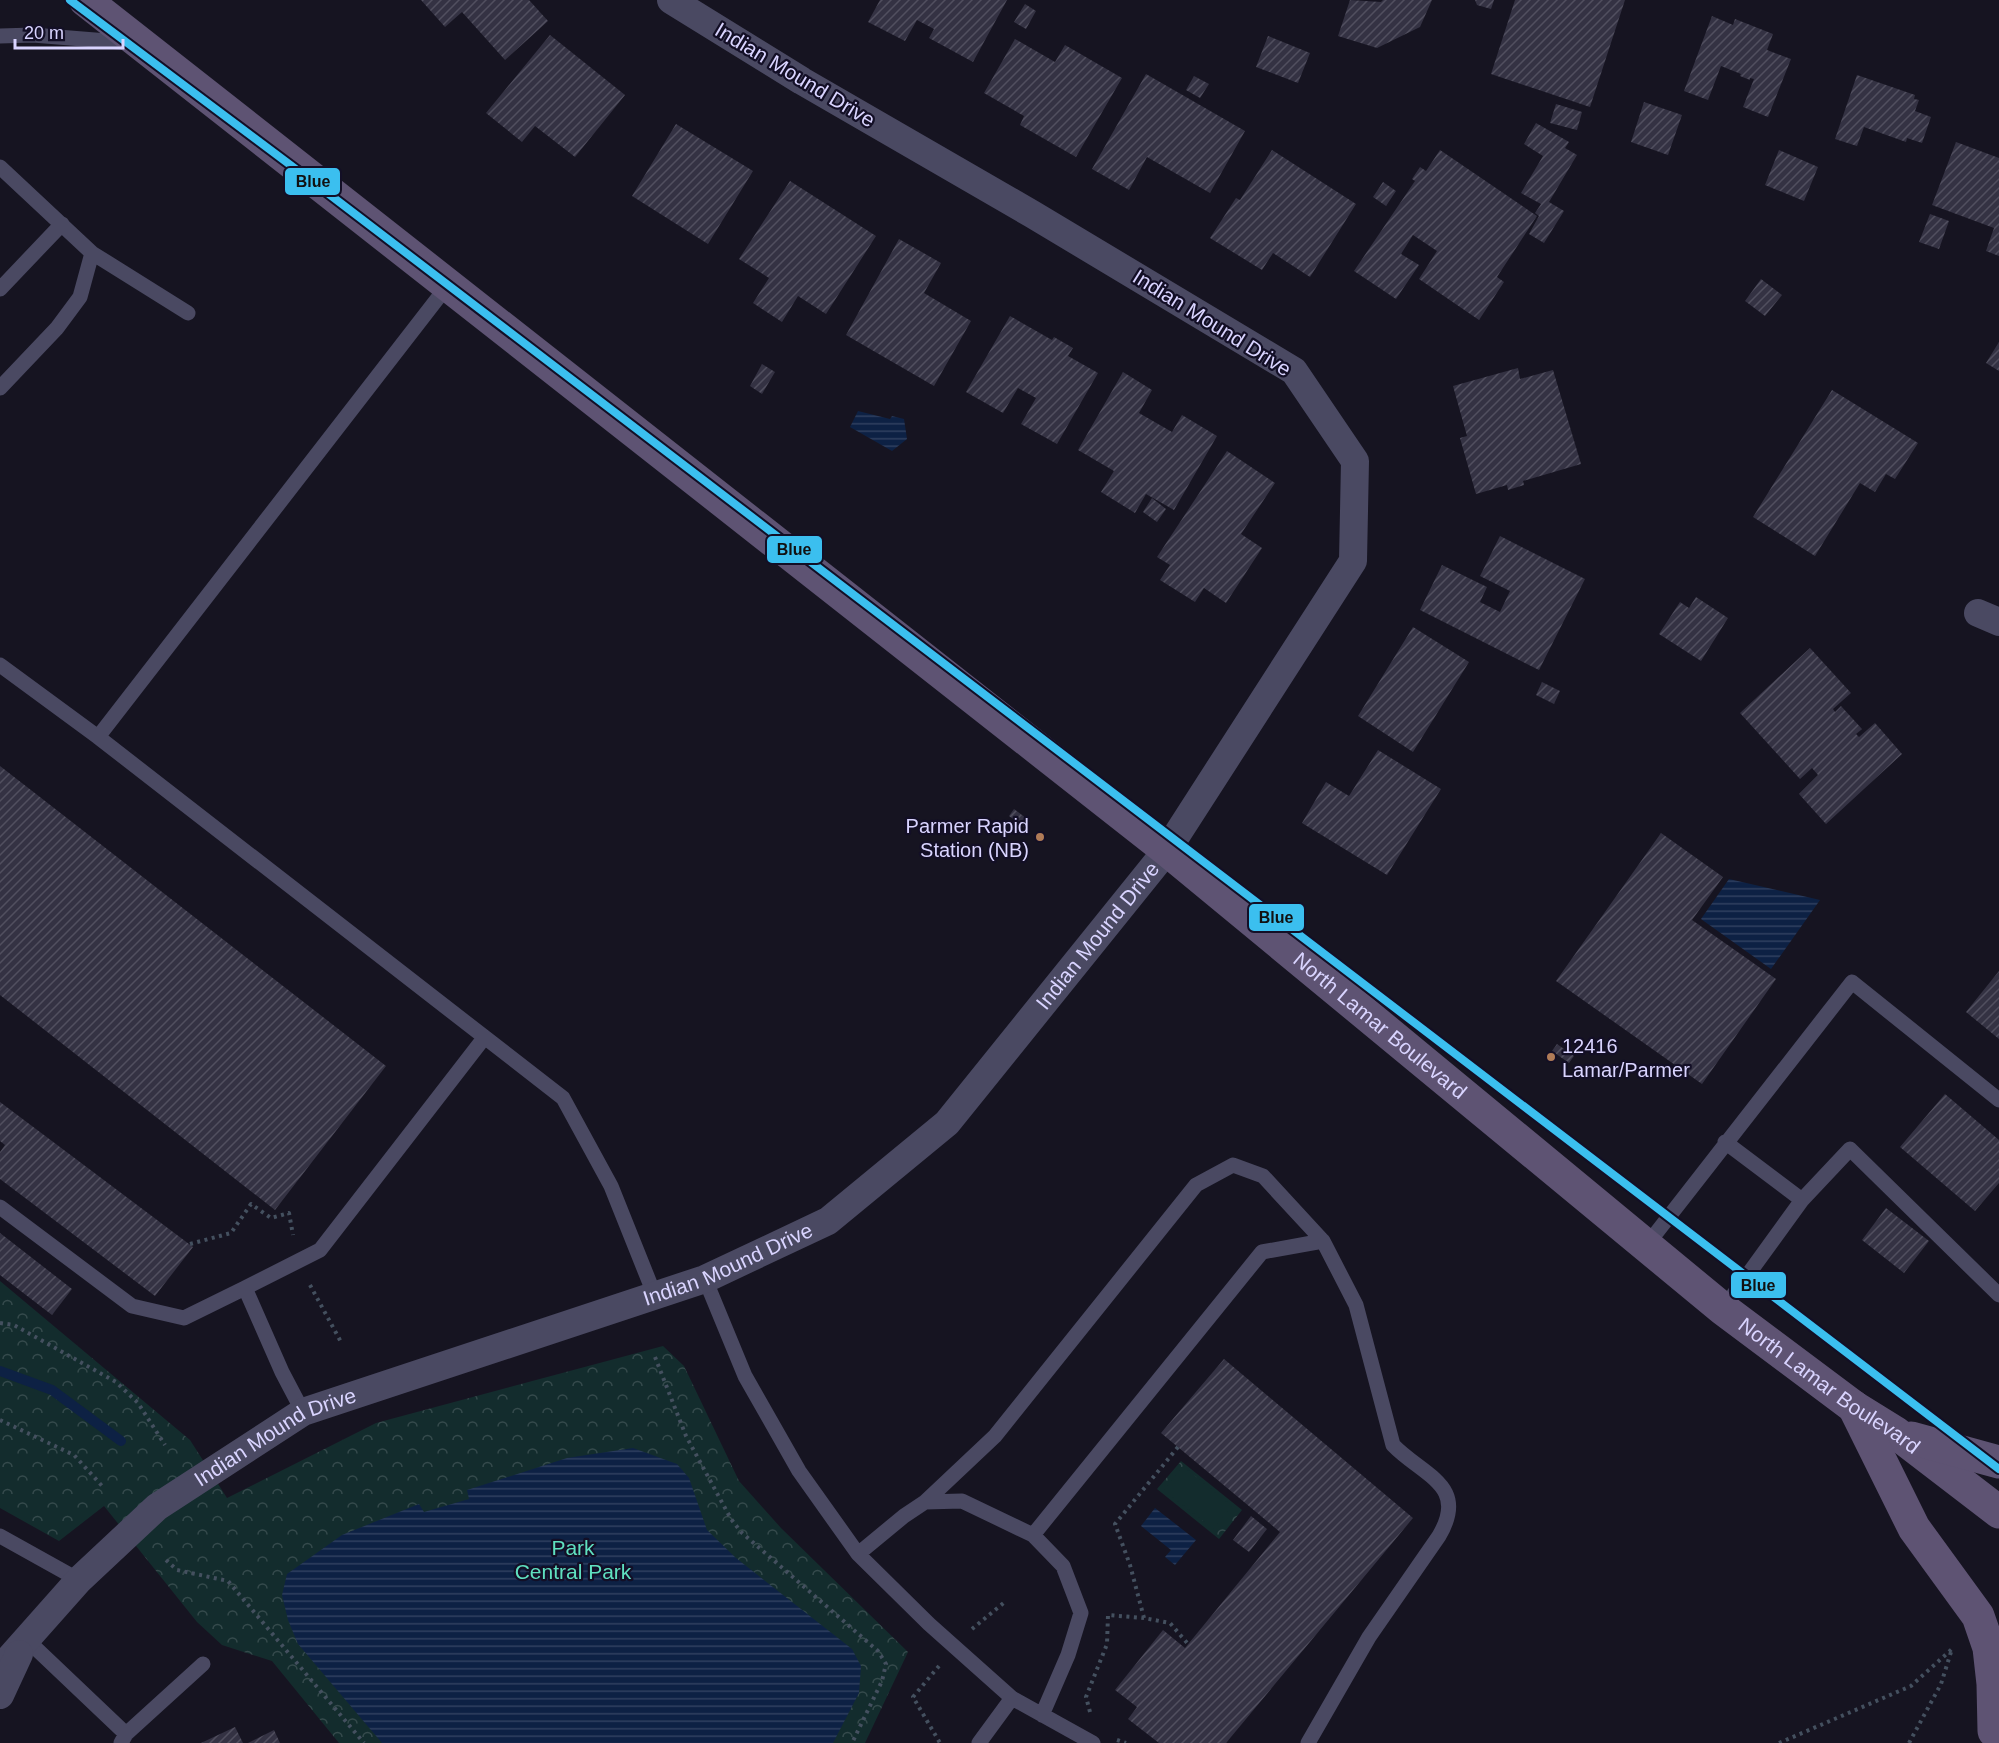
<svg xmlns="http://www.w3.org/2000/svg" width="1999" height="1743" viewBox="0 0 1999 1743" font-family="Helvetica,sans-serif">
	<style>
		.park { fill: url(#park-crowns) }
		.garden { fill: #132c2d }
		.water { fill: url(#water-rules) }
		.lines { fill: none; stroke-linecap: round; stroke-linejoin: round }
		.stream { stroke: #0d2144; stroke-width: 10 }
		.building { fill: url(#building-hatch) }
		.path { stroke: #44505f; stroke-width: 4; stroke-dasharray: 3 4.5; stroke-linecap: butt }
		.service { stroke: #4a4962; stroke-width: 15 }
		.minor { stroke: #4a4962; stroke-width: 28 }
		.primary { stroke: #5e5373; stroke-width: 33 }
		.rail-1-casing { stroke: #130f26; stroke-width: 12 }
		.rail-1 { stroke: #3bbfef; stroke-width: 8 }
		.bus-dot { fill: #b07c57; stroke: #130f26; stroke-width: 2 }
		.labels { text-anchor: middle; stroke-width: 4.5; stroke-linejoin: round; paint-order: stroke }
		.bus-label { font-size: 20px; fill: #d9d4ff; stroke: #130f26; text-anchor: end }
		.street-label { font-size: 21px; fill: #d9d4ff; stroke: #130f26 }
		.park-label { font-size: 21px; fill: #5fe0c0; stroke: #130f26 }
		.line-badge { stroke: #130f26; stroke-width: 2 }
		.pale-badge-label { font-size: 16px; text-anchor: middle; font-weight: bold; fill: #111 }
	</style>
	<defs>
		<pattern id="park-crowns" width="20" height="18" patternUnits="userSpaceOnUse" patternTransform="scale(1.5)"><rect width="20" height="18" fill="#132c2d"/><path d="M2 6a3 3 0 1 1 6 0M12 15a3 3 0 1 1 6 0" fill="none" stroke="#354a4c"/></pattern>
		<pattern id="water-rules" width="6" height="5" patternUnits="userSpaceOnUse" patternTransform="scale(1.5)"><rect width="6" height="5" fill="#0d2144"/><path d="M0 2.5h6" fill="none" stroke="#304060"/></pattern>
		<pattern id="building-hatch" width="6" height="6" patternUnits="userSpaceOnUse" patternTransform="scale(1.5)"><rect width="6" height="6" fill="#343243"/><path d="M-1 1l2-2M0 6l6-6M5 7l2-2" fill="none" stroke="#514f5f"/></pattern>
	</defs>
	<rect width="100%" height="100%" fill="#161421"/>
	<path class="park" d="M0,1281L190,1440L227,1498L376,1423L663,1346L684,1366L739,1481L781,1528L908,1652L865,1743H339L272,1661L222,1645L197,1622L104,1506L59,1541L0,1508Z
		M1181,1461L1242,1510L1219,1539L1157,1489Z"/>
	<path class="garden" d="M1183,1466L1232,1506L1213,1529L1164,1490Z"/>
	<path class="water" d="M858,411L890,419L892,416L904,419L907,439L892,451L850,427Z
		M1729,879L1820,900L1771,969L1701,919Z
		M633,1448L677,1464L689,1478L707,1530L736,1558L852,1649L861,1666L859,1693L833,1743H382L298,1644L288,1620L282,1595L287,1574L342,1535L419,1504L424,1512L469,1499L467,1490L567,1458Z
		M1155,1508L1196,1540L1175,1565L1165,1557L1171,1550L1141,1526Z"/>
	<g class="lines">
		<path class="stream" d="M0,1371L52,1390L121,1441"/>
	</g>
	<path class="building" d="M421,0H529L548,21L505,60L462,12L445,27Z
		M880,0H1007L973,62L929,38L934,29L917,20L905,41L868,22Z
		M1350,0L1381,2L1383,0H1432L1420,27L1377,48L1338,36Z
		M1475,0H1494L1491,9L1477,5Z
		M1515,0H1625L1590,107L1491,74Z
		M1025,4L1036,11L1026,29L1014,22Z
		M1712,16L1733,25L1735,19L1773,34L1767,50L1791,59L1768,117L1743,107L1754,79L1750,78V80L1740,76L1741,74L1721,66L1708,100L1684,91Z
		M550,35L625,95L575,157L535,126L522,142L486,113Z
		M1268,36L1310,53L1298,83L1256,67Z
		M1015,39L1055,62L1065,45L1122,78L1076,157L1020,125L1024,116L984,93Z
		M1146,74L1245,131L1210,193L1147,157L1129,190L1092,169Z
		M1857,75L1915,95L1914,99L1919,100L1915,111L1931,117L1922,143L1907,138L1906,142L1864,127L1857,146L1835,139Z
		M1194,76L1209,84L1200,98L1186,90Z
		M1644,102L1682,115L1668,155L1631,142Z
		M1556,104L1582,112L1577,130L1550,123Z
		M1536,123L1569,142L1565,148L1577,155L1549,202L1564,211L1544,243L1529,234L1539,216L1535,213L1541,204L1521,193L1543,156L1524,144Z
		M676,124L753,171L708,244L632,196Z
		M1956,142L1999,158V256L1986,251L1994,228L1932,205Z
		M1272,150L1356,204L1310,277L1273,253L1262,270L1210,238L1236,198L1240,200Z
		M1440,150L1537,216L1497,277L1504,282L1479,320L1419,279L1437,251L1413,235L1401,254L1419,265L1396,299L1354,271L1415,181L1412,179L1420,167L1426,171Z
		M1779,150L1818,167L1804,201L1765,185Z
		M790,181L876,236L826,314L798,296L782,322L753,303L769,278L739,259Z
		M1383,182L1396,191L1386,206L1373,197Z
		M1930,214L1949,221L1939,249L1919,242Z
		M899,239L941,263L924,293L971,321L934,386L846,335Z
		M1761,279L1782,295L1765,316L1745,301Z
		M1010,316L1052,340L1054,337L1073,348L1068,356L1098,373L1057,444L1021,424L1036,398L1018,388L1003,413L966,392Z
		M1999,342V371L1986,363Z
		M762,364L775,372L762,394L750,386Z
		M1518,368L1520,379L1553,370L1581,464L1523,481L1524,485L1508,490L1507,485L1476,494L1460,438L1467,436L1453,386Z
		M1123,372L1152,390L1139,413L1172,432L1182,415L1217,436L1174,510L1146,494L1135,513L1101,492L1114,471L1078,450Z
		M1832,390L1918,443L1895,479L1886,474L1875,492L1860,483L1815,556L1753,517Z
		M1227,451L1275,483L1241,534L1262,548L1226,603L1204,588L1195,602L1160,580L1170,565L1157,557Z
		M1152,498L1166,509L1157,522L1143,512Z
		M1500,536L1585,579L1539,670L1420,610L1442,565L1487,587L1480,602L1500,612L1510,591L1480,576Z
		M1696,597L1728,618L1701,661L1659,634L1680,602L1689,608Z
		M1413,627L1469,662L1413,752L1358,716Z
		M1810,648L1851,693L1833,709L1835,712L1841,706L1862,729L1856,734L1859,737L1875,723L1902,754L1826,824L1799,794L1818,775L1812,768L1800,779L1740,713Z
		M1542,682L1560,691L1554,704L1536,695Z
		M1378,750L1441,789L1387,875L1302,823L1326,782L1349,796Z
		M0,766L386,1066L275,1210L0,995Z
		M1014,809L1030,821L1025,828L1009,816Z
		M1661,833L1723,877L1692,920L1776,979L1702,1084L1556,981Z
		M1999,971V1039L1966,1012Z
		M1557,1044L1574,1056L1569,1063L1552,1051Z
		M1945,1094L1999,1140V1183L1975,1211L1900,1147Z
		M0,1102L193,1247L155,1296L0,1179V1152L5,1145L0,1141Z
		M1886,1208L1929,1241L1904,1273L1862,1240Z
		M0,1233L72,1289L52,1315L0,1275Z
		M1224,1359L1413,1518L1226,1743H1159L1128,1719L1137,1707L1115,1690L1163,1630L1185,1648L1280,1532L1161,1433Z
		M1251,1516L1267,1529L1249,1552L1233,1540Z
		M235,1727L243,1743H201Z
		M274,1730L280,1743H248Z"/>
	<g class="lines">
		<path class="path" d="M190,1244L231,1233L251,1204L271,1218L289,1213L293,1235
			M310,1285L341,1342
			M0,1323L14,1325L116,1382L138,1403L165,1445
			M655,1357L686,1436L731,1519L741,1532L878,1651L886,1664L882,1681L852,1743
			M0,1420L74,1455L103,1487
			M1178,1447L1115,1524L1130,1565L1144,1618L1170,1623L1188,1644
			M166,1560L177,1570L228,1581L364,1743
			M972,1629L1006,1601
			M939,1666L913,1697L940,1743
			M1090,1712L1086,1697L1107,1644L1108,1615L1144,1618
			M1117,1740L1126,1743
			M1779,1743L1911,1686L1953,1648
			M1909,1743L1941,1684L1951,1652"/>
		<path class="service" d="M0,36L33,35L132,43
			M0,167L92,253L188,313
			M448,285L98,737L563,1098L611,1186L655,1296
			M0,289L62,224
			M0,388L57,328L80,297L92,253
			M0,665L98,737
			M1725,1142L1802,1200
			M0,1207L132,1306L184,1318L245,1288
			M1646,1246L1852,982L1999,1100
			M705,1279L745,1376L799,1471L858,1554L929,1624L1012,1698L1093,1743
			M1723,1309L1802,1200L1850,1149L1999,1295
			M303,1412L282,1372L245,1288L320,1250L484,1038
			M925,1502L995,1436L1196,1185L1233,1165L1263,1176L1323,1241
			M1033,1535L1262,1252L1323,1241L1356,1305L1393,1445C1423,1476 1469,1485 1439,1536L1369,1637L1308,1743
			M0,1536L79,1580
			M858,1554L904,1516L925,1502L962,1501L1033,1535L1063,1566L1081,1613L1068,1655L1042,1715
			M26,1639L126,1734
			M121,1743L126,1734L203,1664
			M979,1743L1012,1698"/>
		<g class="minor">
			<path d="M1978,613L1999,622"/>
			<path id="s1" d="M0,1669L79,1580L157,1507L303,1412L705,1279L828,1221L947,1123L1167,850L1353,561L1355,461L1294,371L1032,214L802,81L671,0"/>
			<path d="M0,1695L19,1654"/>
		</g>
		<g class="primary">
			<path id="s2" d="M85,0L1167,850L1723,1309L1854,1407L1896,1433L1999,1512"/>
			<path d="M1854,1407L1914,1528L1978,1616L1989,1648L1993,1684L1994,1731"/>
			<path d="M1911,1438L1999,1462"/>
		</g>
		<defs>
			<path id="rail-1" d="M70,0L317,185L1999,1469"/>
		</defs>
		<use href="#rail-1" class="rail-1-casing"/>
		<use href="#rail-1" class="rail-1"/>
	</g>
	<g class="bus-dot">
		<circle cx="1040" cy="837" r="5"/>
		<circle cx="1551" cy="1057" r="5"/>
	</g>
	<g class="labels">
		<g class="bus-label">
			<text x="1029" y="833">Parmer Rapid<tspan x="1029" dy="24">Station (NB)</tspan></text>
			<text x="1562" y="1053" text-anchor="start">12416<tspan x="1562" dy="24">Lamar/Parmer</tspan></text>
		</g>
		<g class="street-label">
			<text transform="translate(795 75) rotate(31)" y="7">Indian Mound Drive</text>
			<text transform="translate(1212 323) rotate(32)" y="7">Indian Mound Drive</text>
			<text dy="7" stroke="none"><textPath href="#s1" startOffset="1354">Indian Mound Drive</textPath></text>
			<text dy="7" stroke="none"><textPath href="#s2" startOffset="1652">North Lamar Boulevard</textPath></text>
			<text dy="7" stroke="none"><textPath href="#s1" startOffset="850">Indian Mound Drive</textPath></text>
			<text dy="7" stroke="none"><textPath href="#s2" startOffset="2228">North Lamar Boulevard</textPath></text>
			<text dy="7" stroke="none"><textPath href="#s1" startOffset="364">Indian Mound Drive</textPath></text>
		</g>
		<g class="park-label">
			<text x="573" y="1555">Park<tspan x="573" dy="24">Central Park</tspan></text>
		</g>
	</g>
	<g class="line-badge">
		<rect x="284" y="167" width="57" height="29" rx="6" fill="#3bbfef"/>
		<rect x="766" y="535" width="57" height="29" rx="6" fill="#3bbfef"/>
		<rect x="1248" y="903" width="57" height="29" rx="6" fill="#3bbfef"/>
		<rect x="1730" y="1271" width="57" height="28" rx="6" fill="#3bbfef"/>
	</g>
	<g class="pale-badge-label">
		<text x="313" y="187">Blue</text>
		<text x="794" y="555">Blue</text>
		<text x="1276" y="923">Blue</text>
		<text x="1758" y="1291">Blue</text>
	</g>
	<path d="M15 39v9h108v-9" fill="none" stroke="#d9d4ff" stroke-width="3"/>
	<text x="24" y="39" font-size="18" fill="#d9d4ff" stroke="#130f26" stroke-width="4.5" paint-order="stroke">20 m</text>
</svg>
